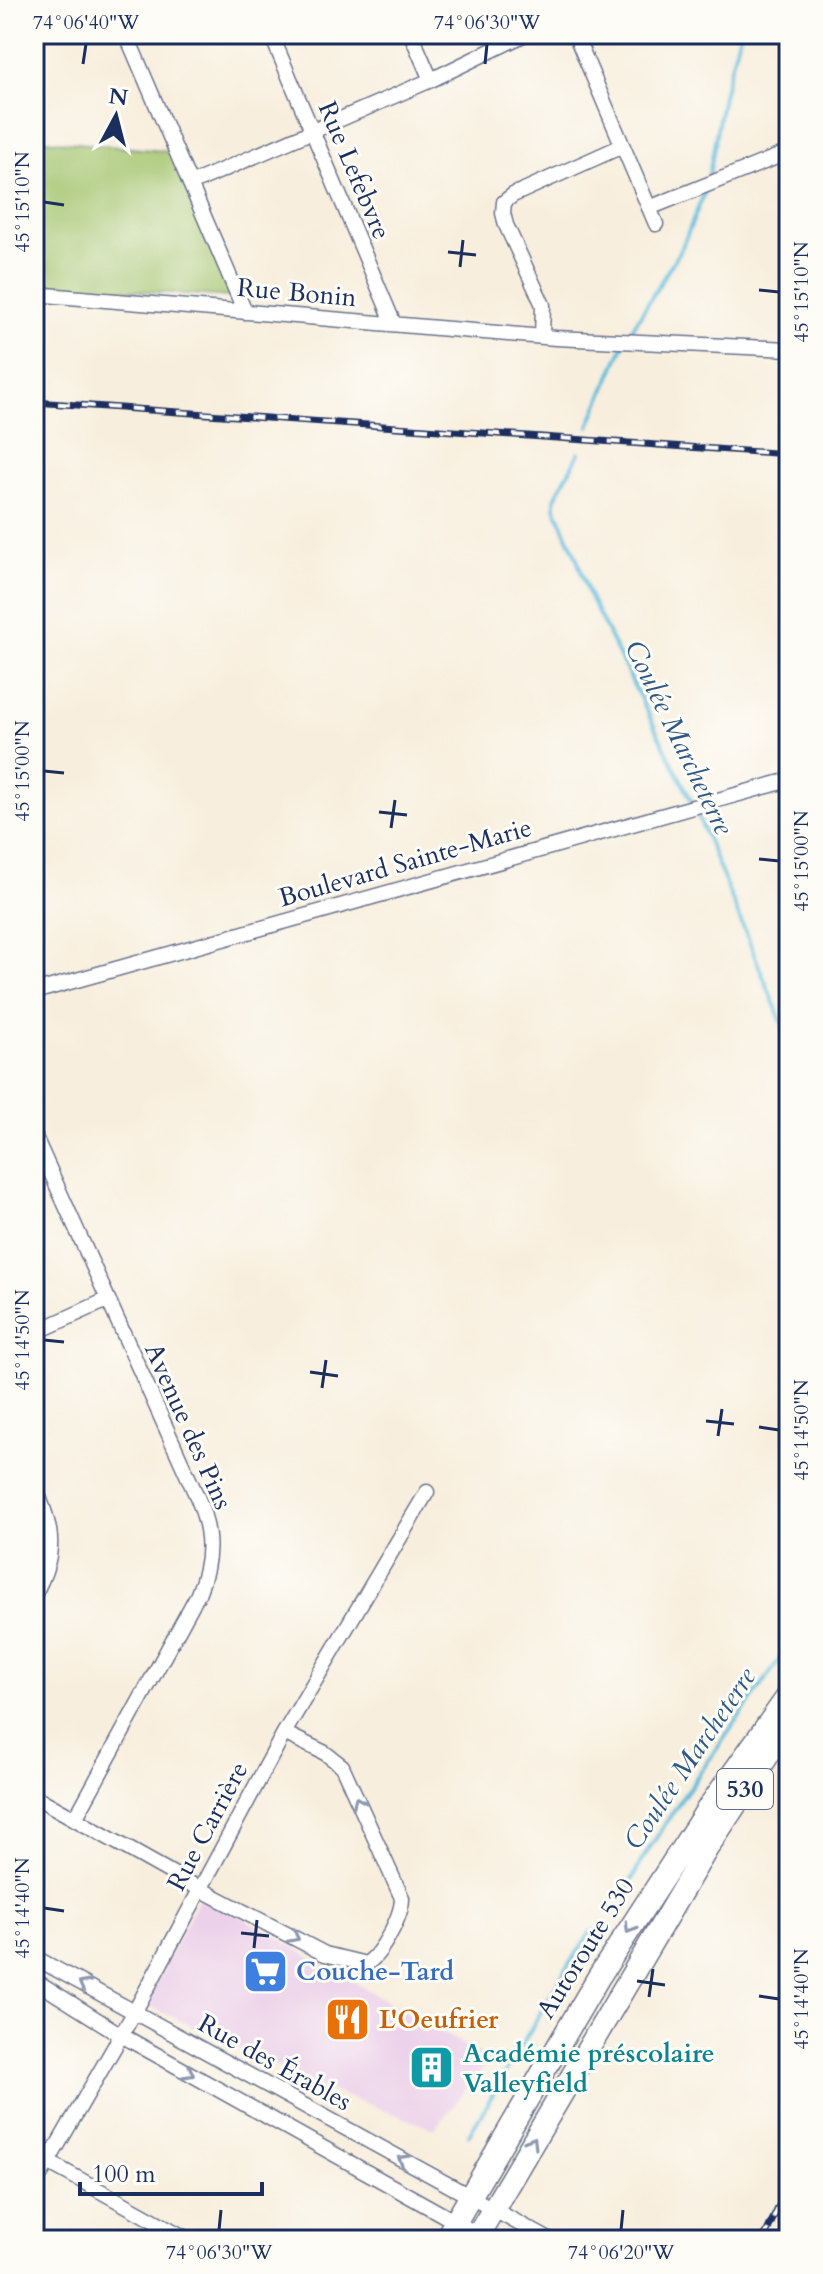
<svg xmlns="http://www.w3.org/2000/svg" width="823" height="2274" viewBox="0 0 823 2274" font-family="Cardo,serif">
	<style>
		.built { fill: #ecd1ea }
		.green { fill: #a3c46d; stroke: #5f7a66; stroke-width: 2 }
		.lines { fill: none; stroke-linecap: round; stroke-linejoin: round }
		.stream { stroke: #5dbcdc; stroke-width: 4 }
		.minor-casing { stroke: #68728a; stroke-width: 17 }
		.highway-casing { stroke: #68728a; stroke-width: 25 }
		.minor { stroke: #fff; stroke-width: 14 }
		.highway { stroke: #fff; stroke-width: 22 }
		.rail-casing { stroke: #1b2f5e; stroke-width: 7 }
		.rail { stroke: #fdfcf7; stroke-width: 4; stroke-dasharray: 12; stroke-linecap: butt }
		.oneway { stroke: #8d97ae }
		.ticks { fill: none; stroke: #1b2f5e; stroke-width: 3 }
		.labels { text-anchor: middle; stroke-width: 6; stroke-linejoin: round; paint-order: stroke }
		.shield { fill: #fdfcf7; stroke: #5f6c8c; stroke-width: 2 }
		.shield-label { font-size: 24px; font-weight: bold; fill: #1b2f5e }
		.street-label { font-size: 26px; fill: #1b2f5e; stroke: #fdfcf7 }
		.shop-label { font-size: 26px; font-weight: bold; fill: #366cbe; stroke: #fdfcf7; text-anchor: start }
		.food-label { font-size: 26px; font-weight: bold; fill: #c56008; stroke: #fdfcf7; text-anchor: start }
		.culture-label { font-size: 26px; font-weight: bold; fill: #0d838f; stroke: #fdfcf7; text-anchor: start }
		.water-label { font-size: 28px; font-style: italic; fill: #2f5984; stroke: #fdfcf7 }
		.neatline { fill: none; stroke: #1b2f5e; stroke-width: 3 }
		.ticks-label { font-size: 20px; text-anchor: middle; fill: #1b2f5e }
	</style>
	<rect width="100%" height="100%" fill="#fdfcf7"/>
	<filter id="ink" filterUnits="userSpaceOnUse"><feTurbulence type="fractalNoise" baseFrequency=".0125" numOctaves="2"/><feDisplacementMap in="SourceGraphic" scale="16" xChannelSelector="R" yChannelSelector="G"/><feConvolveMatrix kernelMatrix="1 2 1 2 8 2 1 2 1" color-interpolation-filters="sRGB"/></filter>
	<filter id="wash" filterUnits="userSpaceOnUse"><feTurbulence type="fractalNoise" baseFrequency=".006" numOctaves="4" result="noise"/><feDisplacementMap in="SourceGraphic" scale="32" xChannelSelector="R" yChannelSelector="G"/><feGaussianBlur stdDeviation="1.8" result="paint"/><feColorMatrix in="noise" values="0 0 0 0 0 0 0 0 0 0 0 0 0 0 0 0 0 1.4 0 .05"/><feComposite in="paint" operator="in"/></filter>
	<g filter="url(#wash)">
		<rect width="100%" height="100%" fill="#f8eedd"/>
		<path class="built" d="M201,1894L490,2060L434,2129L321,2087L145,2004Z"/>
		<path class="green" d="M34,139L173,152L231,297L34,284Z"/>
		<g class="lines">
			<path class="stream" d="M708,181L723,95L740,34
				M628,336L682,247L706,189
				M589,426L624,344
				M579,453L555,498V507L576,556L589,595L694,806L789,1040
				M625,1894L642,1860L680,1801L789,1646
				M469,2135L563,1974L591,1932L601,1930"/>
		</g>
	</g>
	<g filter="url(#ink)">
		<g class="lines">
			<defs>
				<path id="minor" d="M126,34L245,312
					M271,34L394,324
					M411,34L431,80
					M575,34L656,224
					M190,184L431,80L525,34
					M649,208L789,152
					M34,294L556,338L789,349
					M542,337L543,305L506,225L503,213L504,202L513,195L622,146
					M34,992L789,780
					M34,1135L198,1499C212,1533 212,1560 198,1594L75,1819
					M34,1333L107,1300
					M34,1485C53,1529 58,1552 34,1595
					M34,1796L200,1889L325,1954L366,1964C381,1955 402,1916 402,1898L342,1766L325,1753L284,1733
					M34,1957L549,2240
					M34,1980L121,2035L488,2240
					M48,2162L189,2240
					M34,2186L134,2013L284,1733L427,1492"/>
				<path id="highway" d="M445,2240L598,1978L709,1807L789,1695
					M475,2240L709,1845L789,1723"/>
			</defs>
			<use href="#minor" class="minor-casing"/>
			<use href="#highway" class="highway-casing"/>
			<use href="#minor" class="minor"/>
			<use href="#highway" class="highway"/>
			<defs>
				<path id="rail" d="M34,402L789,454
					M763,2240L789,2185"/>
			</defs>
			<use href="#rail" class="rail-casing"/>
			<use href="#rail" class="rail"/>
		</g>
		<defs><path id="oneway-chevron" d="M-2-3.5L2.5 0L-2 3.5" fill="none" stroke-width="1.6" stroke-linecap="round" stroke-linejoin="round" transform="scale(2)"/></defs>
		<g class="oneway">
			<use href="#oneway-chevron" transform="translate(358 1802) rotate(-114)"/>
			<use href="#oneway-chevron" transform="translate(630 1928) rotate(122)"/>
			<use href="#oneway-chevron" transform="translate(294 1937) rotate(27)"/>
			<use href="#oneway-chevron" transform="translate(84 1985) rotate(-151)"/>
			<use href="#oneway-chevron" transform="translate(189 2073) rotate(29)"/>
			<use href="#oneway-chevron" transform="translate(532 2142) rotate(-59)"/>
			<use href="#oneway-chevron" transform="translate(403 2160) rotate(-151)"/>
		</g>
	</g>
	<path class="ticks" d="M83,64L86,44M485,64L487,44M44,202L64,205M448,252L476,255M460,267L463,240M759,290L779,292M44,771L64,773M379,812L407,815M391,828L395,800M759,859L779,861M44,1340L64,1342M310,1372L338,1376M322,1388L326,1360M706,1421L734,1424M759,1427L779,1430M718,1436L722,1409M44,1908L64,1911M241,1933L269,1936M254,1948L257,1920M637,1981L665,1985M759,1996L779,1999M649,1997L653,1969M219,2230L221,2210M621,2230L623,2210"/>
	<defs>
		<symbol id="supermarket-square" viewBox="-11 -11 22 22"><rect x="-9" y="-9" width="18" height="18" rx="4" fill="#3f7fe0" stroke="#fdfcf7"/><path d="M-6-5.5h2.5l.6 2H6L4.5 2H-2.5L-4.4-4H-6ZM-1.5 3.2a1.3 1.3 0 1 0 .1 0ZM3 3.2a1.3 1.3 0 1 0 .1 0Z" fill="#fff"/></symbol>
		<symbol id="restaurant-square" viewBox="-11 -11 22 22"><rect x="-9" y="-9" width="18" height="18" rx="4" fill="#e8710a" stroke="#fdfcf7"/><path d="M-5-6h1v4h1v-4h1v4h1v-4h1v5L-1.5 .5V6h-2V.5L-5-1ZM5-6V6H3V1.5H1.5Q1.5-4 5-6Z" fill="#fff"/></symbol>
		<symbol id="building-square" viewBox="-11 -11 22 22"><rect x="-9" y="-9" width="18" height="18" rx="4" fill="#0f9aa8" stroke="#fdfcf7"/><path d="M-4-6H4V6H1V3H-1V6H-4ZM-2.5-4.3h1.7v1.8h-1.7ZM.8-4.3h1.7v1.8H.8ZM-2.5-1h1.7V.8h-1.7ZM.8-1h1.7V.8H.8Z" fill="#fff"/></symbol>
	</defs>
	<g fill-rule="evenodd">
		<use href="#supermarket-square" x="240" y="1946" width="51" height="51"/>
		<use href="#restaurant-square" x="322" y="1994" width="51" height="51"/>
		<use href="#building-square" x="406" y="2042" width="51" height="51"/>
	</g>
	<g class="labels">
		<rect class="shield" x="717" y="1769" width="56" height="40" rx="6"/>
		<g class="shield-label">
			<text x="745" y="1797">530</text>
		</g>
		<g class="street-label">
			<text transform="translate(355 170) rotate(67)" y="9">Rue Lefebvre</text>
			<text transform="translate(297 292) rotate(5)" y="9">Rue Bonin</text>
			<text transform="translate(405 862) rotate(-16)" y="9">Boulevard Sainte-Marie</text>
			<text transform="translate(189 1426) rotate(66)" y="9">Avenue des Pins</text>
			<text transform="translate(207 1826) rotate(-62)" y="9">Rue Carrière</text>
			<text transform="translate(585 1948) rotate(-58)" y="9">Autoroute 530</text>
			<text transform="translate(275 2062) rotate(29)" y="9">Rue des Érables</text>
		</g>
		<g class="shop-label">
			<text x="296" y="1980">Couche-Tard</text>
		</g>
		<g class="food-label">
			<text x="379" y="2028">L'Oeufrier</text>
		</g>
		<g class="culture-label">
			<text x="463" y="2062">Académie préscolaire<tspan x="463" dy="30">Valleyfield</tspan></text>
		</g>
		<g class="water-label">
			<text transform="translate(680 737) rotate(64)" y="10">Coulée Marcheterre</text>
			<text transform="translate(689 1758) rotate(-56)" y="10">Coulée Marcheterre</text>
		</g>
	</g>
	<rect width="823" height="2274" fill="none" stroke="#fdfcf7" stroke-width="88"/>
	<g transform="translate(116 116) rotate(7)" stroke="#fdfcf7" stroke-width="6" paint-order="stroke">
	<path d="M0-6L14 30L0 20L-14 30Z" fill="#1b2f5e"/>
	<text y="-12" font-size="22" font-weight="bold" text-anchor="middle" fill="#1b2f5e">N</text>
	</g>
	<path d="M80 2182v12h182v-12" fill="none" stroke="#1b2f5e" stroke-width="4"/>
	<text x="92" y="2182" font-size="24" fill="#1b2f5e" stroke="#fdfcf7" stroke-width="6" paint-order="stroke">100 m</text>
	<rect x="44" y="44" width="735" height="2186" class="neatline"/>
	<g class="ticks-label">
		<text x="86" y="29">74°06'40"W</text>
		<text x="487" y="29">74°06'30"W</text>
		<text transform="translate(22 202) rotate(-90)" y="7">45°15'10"N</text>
		<text transform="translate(801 292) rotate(-90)" y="7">45°15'10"N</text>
		<text transform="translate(22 771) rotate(-90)" y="7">45°15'00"N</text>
		<text transform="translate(801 861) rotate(-90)" y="7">45°15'00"N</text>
		<text transform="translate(22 1340) rotate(-90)" y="7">45°14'50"N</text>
		<text transform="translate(801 1430) rotate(-90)" y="7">45°14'50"N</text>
		<text transform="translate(22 1908) rotate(-90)" y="7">45°14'40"N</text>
		<text transform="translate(801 1999) rotate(-90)" y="7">45°14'40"N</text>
		<text x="219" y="2259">74°06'30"W</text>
		<text x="621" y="2259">74°06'20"W</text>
	</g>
</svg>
